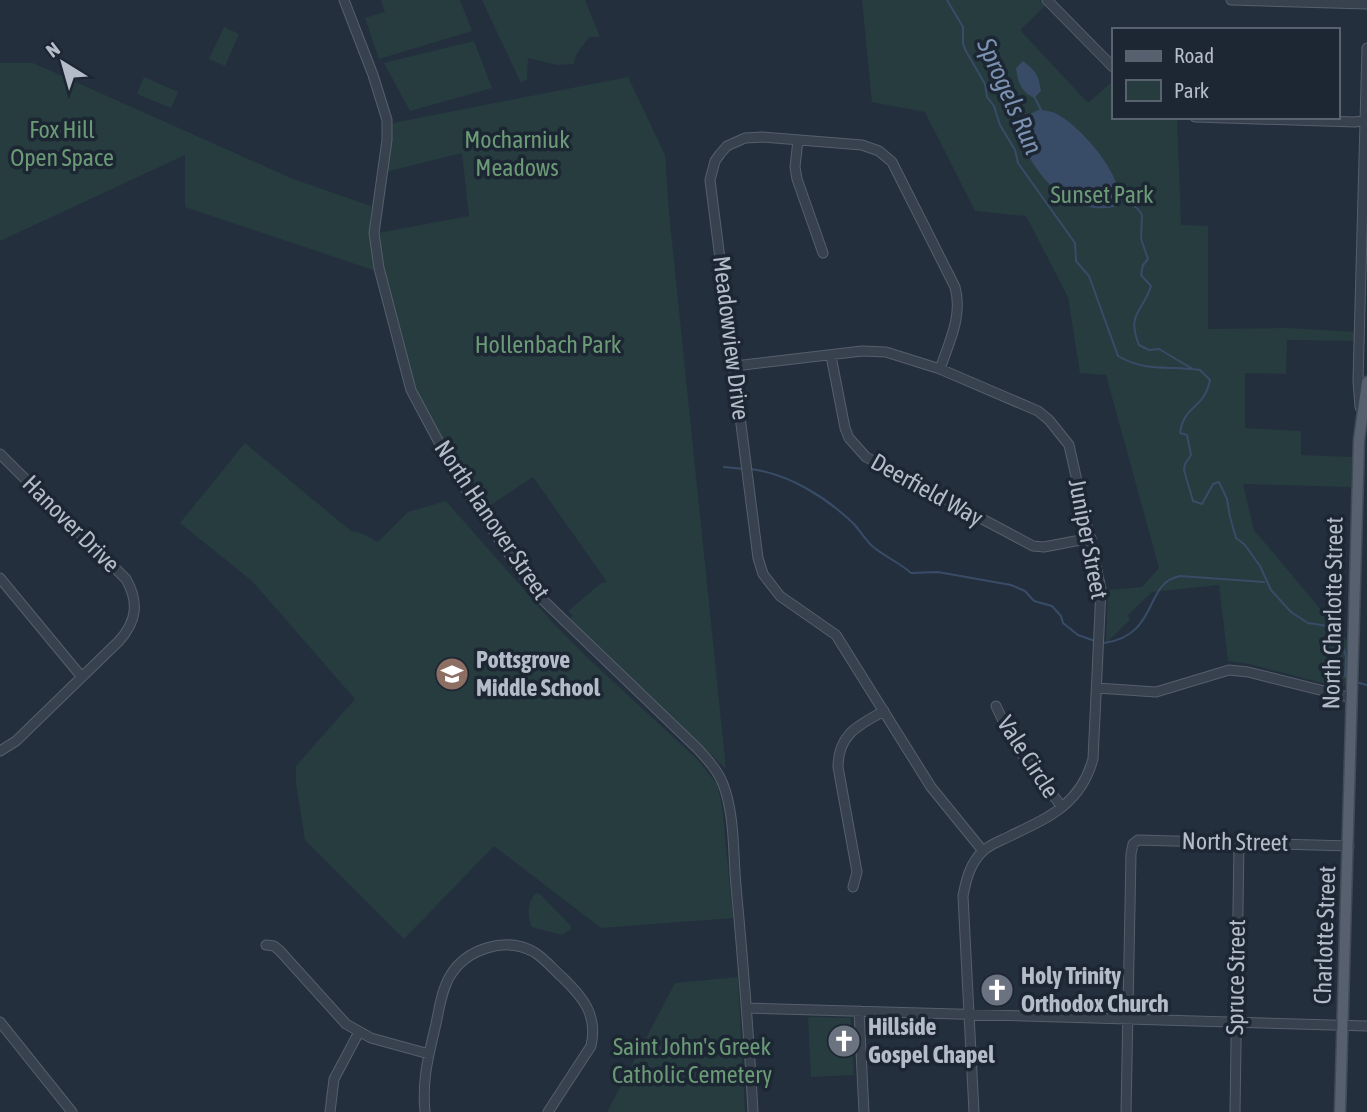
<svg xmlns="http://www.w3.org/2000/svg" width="1367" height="1112" viewBox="0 0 1367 1112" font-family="'Asap Condensed',sans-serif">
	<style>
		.green { fill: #263c3f }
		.water { fill: #394c67 }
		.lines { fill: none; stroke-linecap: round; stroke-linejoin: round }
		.stream { stroke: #394c67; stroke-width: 2 }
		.minor-casing { stroke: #565f6c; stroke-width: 11 }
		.major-casing { stroke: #414a57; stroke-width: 13 }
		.minor { stroke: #38414e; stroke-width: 9 }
		.major { stroke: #56606e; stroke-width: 10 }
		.labels { text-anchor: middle; stroke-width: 7; stroke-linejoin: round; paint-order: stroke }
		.park-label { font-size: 24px; fill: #6b9a76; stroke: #1d2633 }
		.street-label { font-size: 24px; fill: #b4bcc9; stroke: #1d2633 }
		.poi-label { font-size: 24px; font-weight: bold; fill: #b4bcc9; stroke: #1d2633; text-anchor: start }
		.water-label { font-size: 26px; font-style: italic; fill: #7c92b1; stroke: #1d2633 }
	</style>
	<rect width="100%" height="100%" fill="#242f3e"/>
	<path class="green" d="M381,0H460L472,31L379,59L365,18L385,12Z
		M482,0H585L600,37H589L576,55L574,64L557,65L528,58L527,79L521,83Z
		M862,0H1040L1045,6L1020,30L1088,103L1113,81V117L1177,118L1181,225L1208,226V329L1287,328L1355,332L1354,341L1287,340L1286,374L1245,373V428L1301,431V455L1352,457L1351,487L1243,484L1254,530L1348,642L1346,683L1338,687L1249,664L1228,661L1219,585L1152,592L1128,615L1130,620L1106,643L1108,590L1142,587L1159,568L1106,375L1080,373L1068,297L1026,216L975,211L925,112L872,102Z
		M224,27L239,34L225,66L209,59Z
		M474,41L492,88L410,111L384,63Z
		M0,63H33L293,179L371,206L370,228L376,271L185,207V155L0,241Z
		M144,77L178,92L171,108L137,94Z
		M628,77L665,155L669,213L726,769L570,618L573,616L568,611L601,583L607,582L533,477L483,510L457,470L414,387L384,275L378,233L469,216L462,153L386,172L393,123Z
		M245,443L351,531L361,533L378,542L408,512L446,501L554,624L593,663L697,759L717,784L722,806L733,918L601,928L494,846L404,939L305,840L296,783V766L355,699L252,581L180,523Z
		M536,893L540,894L571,926V929L562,935L532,927C527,916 527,902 536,893Z
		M738,977L745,1112H607L675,983Z
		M808,1017L851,1018L854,1075L811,1077Z"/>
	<path class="water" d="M1023,61C1036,72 1038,73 1041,91L1034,98C1021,91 1018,83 1016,68Z
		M1038,110C1044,110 1050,111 1055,113C1079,124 1128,179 1118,206C1070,220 1025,168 1018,125L1019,120Z"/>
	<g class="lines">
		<path class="stream" d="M947,0L963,27V44L966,51L985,84L987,97L994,106L1000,125L1015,150L1018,163L1075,243L1076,261L1089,276L1118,356C1147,373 1169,365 1200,370L1210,380C1204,410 1184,404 1180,433L1187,435L1191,455L1185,464L1184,470L1193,501L1202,504L1213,484L1219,482L1227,499L1230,517L1236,538L1245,545L1260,566L1271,590L1291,612L1308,623L1327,626L1340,638L1346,657L1345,676L1348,679
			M1034,96L1041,110
			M1120,196L1138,209L1142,215L1141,239L1148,259L1143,265L1141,275L1151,286C1143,312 1126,313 1139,345L1149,350L1159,349L1191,368
			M724,467L744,469
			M750,469C789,474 826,497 854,524C860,531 865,539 871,545C883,556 899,562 911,573L938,572L1011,585L1025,591L1034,601L1052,606L1061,616L1063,623L1078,635L1095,641
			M1104,643C1160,635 1143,583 1180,576L1264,582
			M1356,682L1367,685"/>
		<defs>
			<path id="minor" d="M344,0L373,75L387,120V140L374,233L379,268L411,390L458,478L519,569L544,601L698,749C708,760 718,771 723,784C735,815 733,854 736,886C743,961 749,1036 753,1112
				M1047,0L1113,67
				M1231,0L1367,4
				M1195,117L1355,122L1367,120
				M798,140L795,167L797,179L823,253
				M831,356L845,428L849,438L866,457L1033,546L1044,547L1091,538
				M735,366L862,351L886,352L940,369L1038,411L1049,420L1069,445L1101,589L1093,759C1081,803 1050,817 1012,835C1003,840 990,844 983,851C970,863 966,880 963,896L974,1112
				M940,369C949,342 963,316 955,287L892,162L879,151L862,145L762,137L745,138L727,146L720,154L715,161L710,180L758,558L763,574L780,596L836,635L931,787L983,851
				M1360,407L1358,381L1367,48
				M0,454L126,579C139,602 137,621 119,641L16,741L0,751
				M0,578L81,676
				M1097,688L1156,692L1229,670L1248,672L1352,698
				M996,706L1014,744L1062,807
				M853,887L857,872L838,767C838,734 859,725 884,711
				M266,945L274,946L280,951L346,1024L371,1038L429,1054
				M747,1008L1367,1026
				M859,1011L864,1112
				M0,1022L72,1112
				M330,1112L334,1079L359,1032
				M425,1112C422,1080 428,1058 435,1028C439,1011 441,991 450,976C466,949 505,936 534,952C544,958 553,969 562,977C583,997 598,1015 591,1046L548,1112
				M1126,1112L1131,854L1133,844L1138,840L1349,846
				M1235,1112L1239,842"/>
			<path id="major" d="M1340,1112L1359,440L1367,382"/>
		</defs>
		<use href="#minor" class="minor-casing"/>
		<use href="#major" class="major-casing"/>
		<use href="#minor" class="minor"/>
		<use href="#major" class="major"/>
	</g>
	<defs>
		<symbol id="school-disc" viewBox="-11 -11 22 22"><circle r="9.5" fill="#8d6e63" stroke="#1d2633"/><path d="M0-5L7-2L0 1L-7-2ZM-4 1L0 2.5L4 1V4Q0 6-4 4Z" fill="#fff"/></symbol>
		<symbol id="church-disc" viewBox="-11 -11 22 22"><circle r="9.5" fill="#6b7280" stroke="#1d2633"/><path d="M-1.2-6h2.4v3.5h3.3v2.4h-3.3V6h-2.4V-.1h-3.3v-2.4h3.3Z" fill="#fff"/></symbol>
	</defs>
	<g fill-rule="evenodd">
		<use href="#school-disc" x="433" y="655" width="38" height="38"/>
		<use href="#church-disc" x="978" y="971" width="38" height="38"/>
		<use href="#church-disc" x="825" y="1022" width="38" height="38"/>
	</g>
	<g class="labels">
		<g class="park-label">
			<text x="62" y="138">Fox Hill<tspan x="62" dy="28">Open Space</tspan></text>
			<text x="517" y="148">Mocharniuk<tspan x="517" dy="28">Meadows</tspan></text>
			<text x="1102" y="203">Sunset Park</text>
			<text x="548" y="353">Hollenbach Park</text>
			<text x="692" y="1055">Saint John's Greek<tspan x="692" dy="28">Catholic Cemetery</tspan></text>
		</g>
		<g class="street-label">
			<text transform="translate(731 338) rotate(83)" y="8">Meadowview Drive</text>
			<text transform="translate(927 490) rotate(29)" y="8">Deerfield Way</text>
			<text transform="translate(492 520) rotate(56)" y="8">North Hanover Street</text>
			<text transform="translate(71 524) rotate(45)" y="8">Hanover Drive</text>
			<text transform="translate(1088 539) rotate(79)" y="8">Juniper Street</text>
			<text transform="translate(1333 613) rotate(-89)" y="8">North Charlotte Street</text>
			<text transform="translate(1028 757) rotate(57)" y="8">Vale Circle</text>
			<text transform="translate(1235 842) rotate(1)" y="8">North Street</text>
			<text transform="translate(1325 935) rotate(-88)" y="8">Charlotte Street</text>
			<text transform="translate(1236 977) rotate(-89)" y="8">Spruce Street</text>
		</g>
		<g class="poi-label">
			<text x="476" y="668">Pottsgrove<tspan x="476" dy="28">Middle School</tspan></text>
			<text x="1021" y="984">Holy Trinity<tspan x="1021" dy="28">Orthodox Church</tspan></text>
			<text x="868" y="1035">Hillside<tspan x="868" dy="28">Gospel Chapel</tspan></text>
		</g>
		<g class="water-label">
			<text transform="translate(1010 96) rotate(66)" y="9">Sprogels Run</text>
		</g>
	</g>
	<rect x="1112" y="28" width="228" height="91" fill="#1d2633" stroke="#59626f" stroke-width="2"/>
	<rect x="1126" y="51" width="35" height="10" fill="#56606e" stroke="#59626f" stroke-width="2"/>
	<text x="1174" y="63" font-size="21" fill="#b4bcc9">Road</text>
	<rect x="1126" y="80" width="35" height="21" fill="#263c3f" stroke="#59626f" stroke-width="2"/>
	<text x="1174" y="98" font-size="21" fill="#b4bcc9">Park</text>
	<g transform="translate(63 63) rotate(323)" stroke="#1d2633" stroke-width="5" paint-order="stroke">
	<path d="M0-5L12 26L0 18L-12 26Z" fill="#b4bcc9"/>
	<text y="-10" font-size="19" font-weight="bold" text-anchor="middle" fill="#b4bcc9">N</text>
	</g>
</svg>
